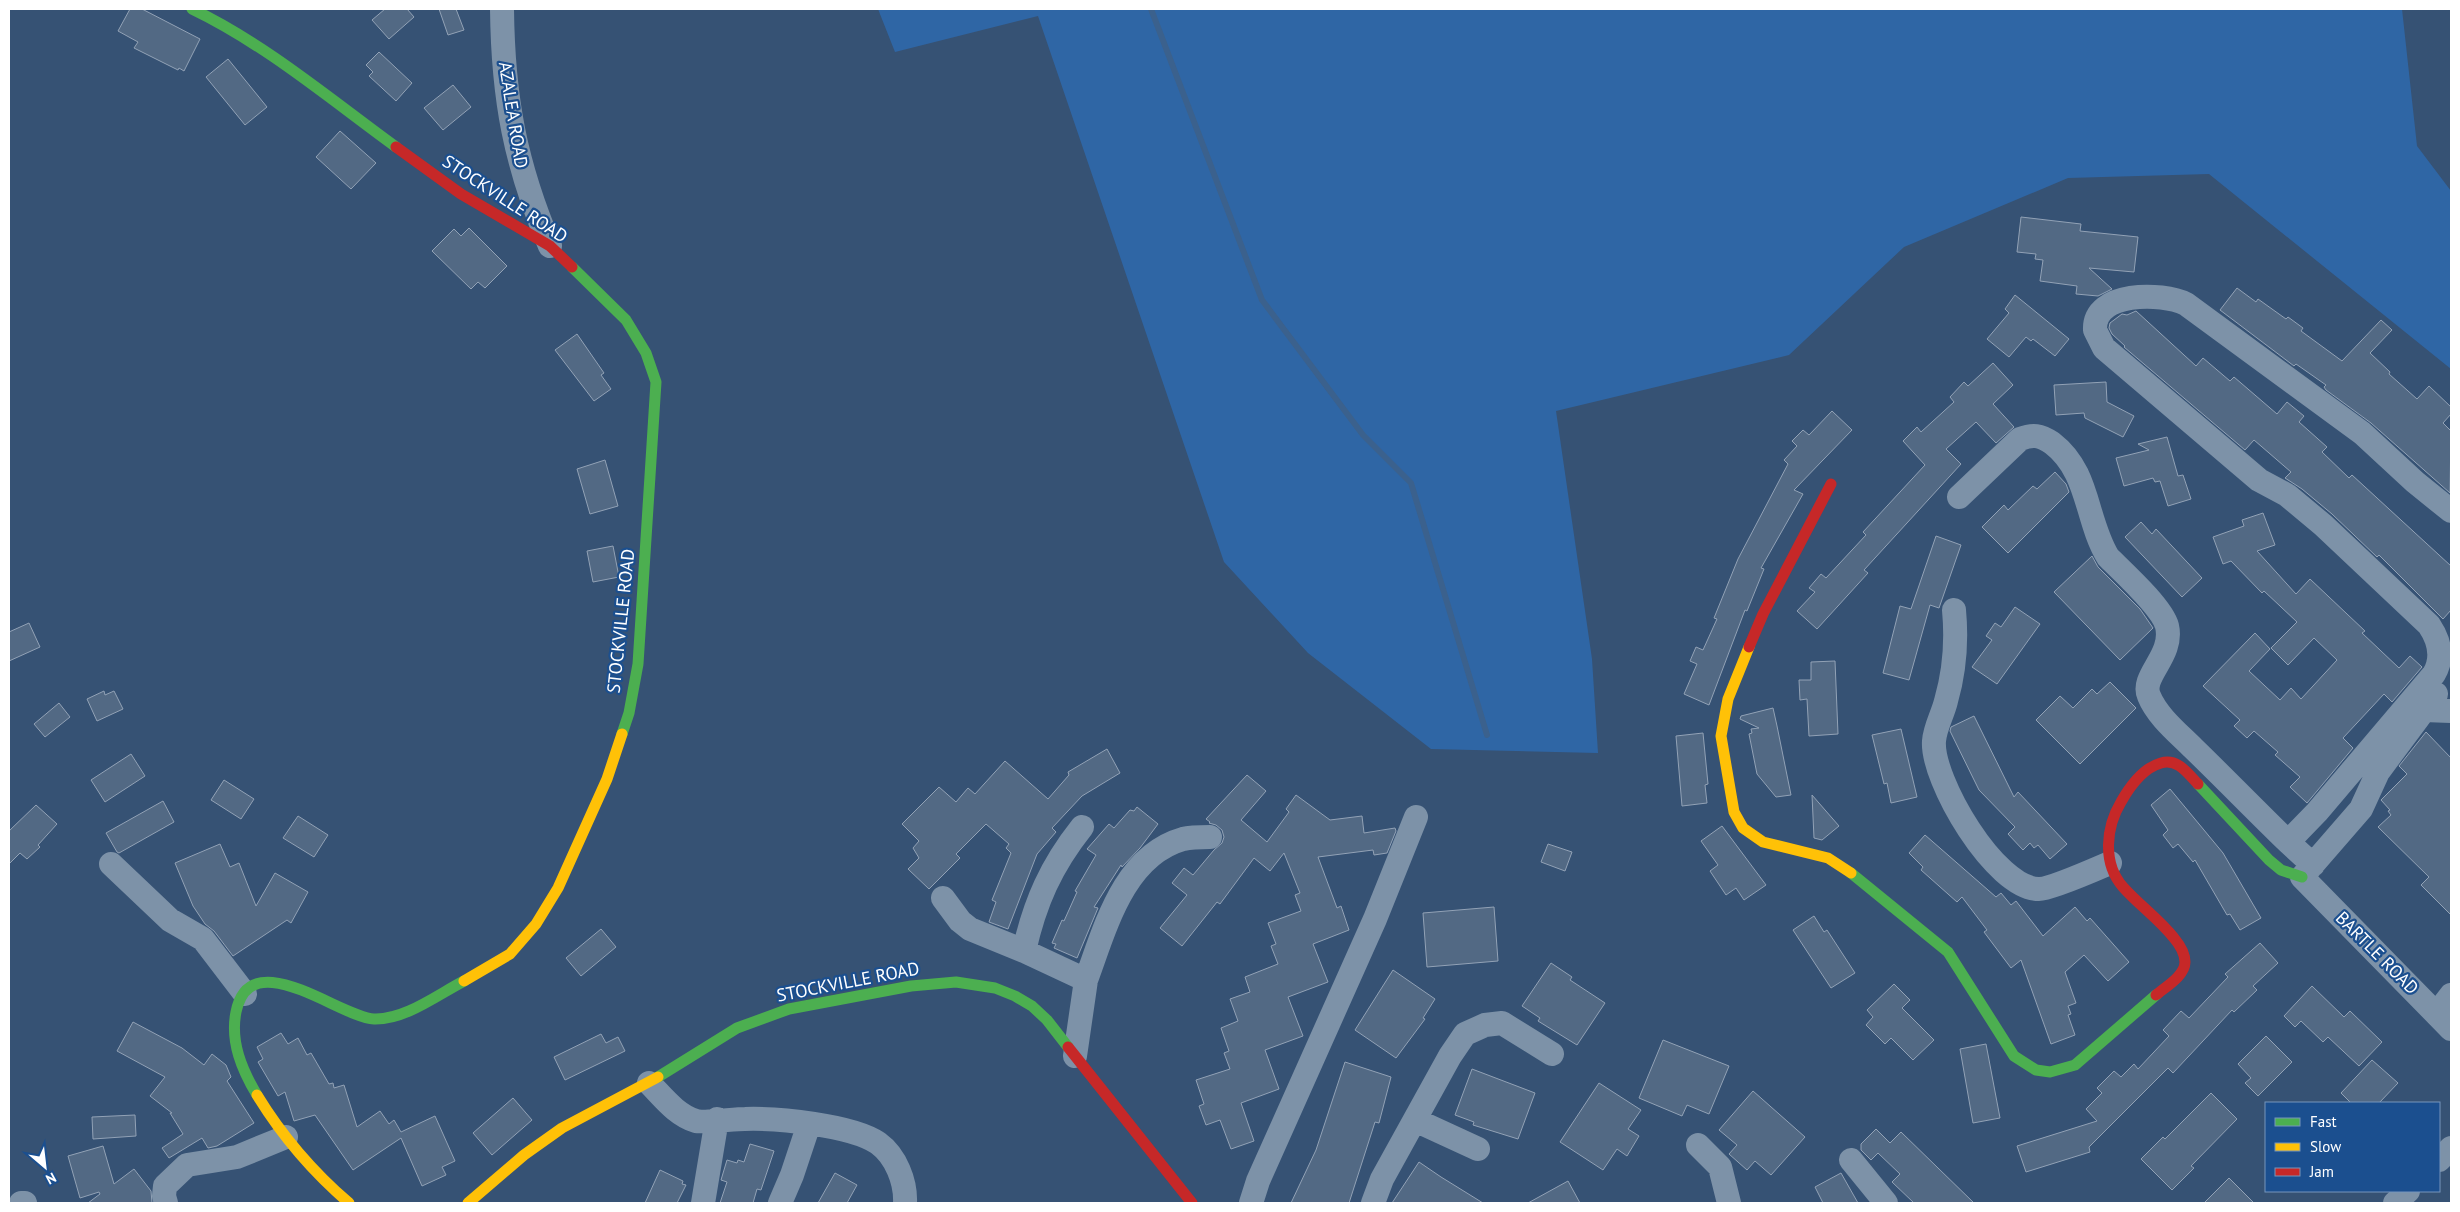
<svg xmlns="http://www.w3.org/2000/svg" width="2460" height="1212" viewBox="0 0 2460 1212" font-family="'PT Sans',sans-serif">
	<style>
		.green { fill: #2f66a5 }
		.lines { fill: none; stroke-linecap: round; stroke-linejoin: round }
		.stream { stroke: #3b618d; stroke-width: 6 }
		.building { fill: #526984; stroke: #92a2b6 }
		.street { stroke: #7d92a8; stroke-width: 24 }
		.fast { stroke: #4caf50; stroke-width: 11 }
		.slow { stroke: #ffc107; stroke-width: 11 }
		.jam { stroke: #c62828; stroke-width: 11 }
		.labels { text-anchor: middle; stroke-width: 4.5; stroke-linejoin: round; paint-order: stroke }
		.street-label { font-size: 18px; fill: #fff; stroke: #1b4f8f }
	</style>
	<rect width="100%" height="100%" fill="#365274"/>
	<path class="green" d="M878,9H2402L2417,146L2451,191V369L2209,174L2068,178L1904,247L1789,355L1556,411L1592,659L1598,753L1431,749L1308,653L1224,562L1038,16L895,52Z"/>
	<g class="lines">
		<path class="stream" d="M1151,9L1262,300L1363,435L1411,483L1487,735"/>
	</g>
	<path class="building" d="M130,9H142L200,39L184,71L179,68L178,70L134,48L138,42L118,31Z
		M385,9H407L414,17L389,39L372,20Z
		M439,9H456L464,30L448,35Z
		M379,52L412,83L396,101L369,76L373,72L366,65Z
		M228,59L267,107L245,125L206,77Z
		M453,85L471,107L443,130L424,108Z
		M340,131L376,163L351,189L316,157Z
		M2021,217L2081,224L2080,231L2138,237L2134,272L2089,268L2112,289L2098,296L2076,294L2077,286L2040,281L2043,260L2035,259L2036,254L2017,252Z
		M469,228L507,266L485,288L478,282L471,289L432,251L454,229L461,236Z
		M2237,288L2256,302L2258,299L2286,319L2288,317L2303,328L2301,331L2342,361L2381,320L2392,330L2370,353L2390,372L2389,374L2417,399L2429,386L2451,407V414L2443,423L2451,431L2450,493L2371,423L2326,390L2324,387L2326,385L2296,364L2294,366L2220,310Z
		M2015,295L2069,339L2055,356L2033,339L2031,341L2026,337L2009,357L1987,339L2009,313L2005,309Z
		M2136,311L2196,366L2203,358L2230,381L2234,377L2277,414L2287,402L2304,416L2299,422L2327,447L2322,452L2349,478L2352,475L2451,566V610L2443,619L2379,555L2377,557L2332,514L2302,489L2285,478L2291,472L2254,440L2245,450L2124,347L2125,346L2112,334L2109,328L2110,323L2122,314L2127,315Z
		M577,334L604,373L601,375L611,389L594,401L555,350Z
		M1993,363L2013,385L1993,404L2014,427L1996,443L1976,422L1946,449L1961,464L1864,570L1868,573L1817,629L1797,611L1815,592L1809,588L1821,574L1826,578L1866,535L1863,532L1925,465L1903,441L1917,427L1921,432L1954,402L1950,397L1964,382L1968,386Z
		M2106,382L2107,402L2134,416L2123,437L2085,418L2084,413L2056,415L2054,385Z
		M1832,411L1852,430L1794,490L1803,494L1761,568L1764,569L1747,611L1745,610L1709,705L1684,694L1697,664L1690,661L1696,647L1703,650L1717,619L1714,618L1738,559L1788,464L1784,460L1797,446L1792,441L1803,430L1809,435Z
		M2167,437L2178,476L2183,475L2191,499L2168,506L2160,481L2155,482L2153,478L2124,486L2116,458L2149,450L2138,444Z
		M605,460L618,506L590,514L577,469Z
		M2055,472L2066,484L2069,492L2008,553L1982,527L2004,505L2008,510L2033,486L2037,489Z
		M2263,513L2275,545L2257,551L2296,594L2310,579L2365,631L2362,633L2399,668L2410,656L2422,667L2392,702L2384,694L2343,738L2353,748L2307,803L2290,787L2300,777L2275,755L2278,752L2254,731L2247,738L2234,726L2240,720L2203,686L2255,633L2270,649L2249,671L2280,700L2291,688L2301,699L2337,660L2314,638L2288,665L2271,648L2297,622L2264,591L2262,593L2231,561L2223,564L2213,537L2244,526L2242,520Z
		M2141,522L2152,534L2156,529L2202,578L2182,597L2125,537Z
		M1936,536L1961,545L1939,608L1930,605L1909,680L1883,673L1900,606L1911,609Z
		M613,546L619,577L593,582L587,551Z
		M2092,556L2098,567L2140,609L2153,628L2120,660L2054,592Z
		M2015,607L2040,624L1997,684L1972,667L1992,640L1986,636L1995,623L2001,627Z
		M29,623L40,647L9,661V632Z
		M1835,661L1838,734L1809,736L1807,699L1800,700L1799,680H1811V662Z
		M2110,682L2136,708L2080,764L2036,720L2060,696L2073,708L2092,689L2097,694Z
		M104,691L105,695L114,691L123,709L97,721L87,699Z
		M59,703L70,717L45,737L34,724Z
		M1773,708L1777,726L1791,795L1776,797L1757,774L1749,734L1752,733L1751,729L1759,728L1740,719L1741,716Z
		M1974,716L2014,797L2018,792L2067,844L2050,859L2038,845L2034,848L2030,843L2023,850L2008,834L2015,827L1979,790L1950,731L1951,727Z
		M1901,729L1917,797L1891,803L1887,783L1884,784L1872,735Z
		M2426,732L2451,758V915L2421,885L2429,877L2378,827L2391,815L2388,811L2390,810L2381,800L2407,774L2399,766Z
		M1703,733L1708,784L1705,785L1707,803L1682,806L1676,736Z
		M1107,749L1120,773L1082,796L1052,828L1056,832L1037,854L1008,929L989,922L996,902L992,900L1011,853L1006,848L1009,844L986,824L956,854L960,858L929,889L908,869L919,858L913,848L919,841L902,824L939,787L956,802L968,788L975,794L1005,761L1048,799L1069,775L1068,772Z
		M131,754L145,776L105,802L91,780Z
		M1247,775L1266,791L1241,820L1267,842L1289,812L1286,809L1296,795L1330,820L1362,816L1364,833L1395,828L1396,831L1387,853L1374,855L1373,850L1318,857L1337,908L1341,906L1349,930L1313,944L1328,982L1288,997L1303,1036L1265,1050L1279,1089L1241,1103L1254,1141L1231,1149L1220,1120L1206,1125L1199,1106L1204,1104L1196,1080L1230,1069L1224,1053L1229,1051L1221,1028L1238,1021L1230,999L1250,992L1245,977L1278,964L1271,946L1276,944L1268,923L1301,911L1295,895L1300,893L1284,853L1270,871L1254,858L1220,904L1217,902L1182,946L1160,928L1187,895L1172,883L1184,868L1193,875L1214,850L1222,843L1224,837L1222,830L1216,825L1209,823L1210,822L1206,819Z
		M224,780L254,799L241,819L211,800Z
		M2170,789L2223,853L2261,918L2240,930L2230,914L2227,915L2195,860L2193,862L2178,844L2173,848L2163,835L2168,830L2151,805Z
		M1812,795L1839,826L1822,840L1814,838Z
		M163,801L174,822L119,853L117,852L106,833Z
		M36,805L57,824L38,845L40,847L27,859L20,853L9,864V831Z
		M1137,807L1158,824L1140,848L1122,867L1121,865L1094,907L1098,908L1077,958L1054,948L1056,944L1052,943L1062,920L1064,921L1077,892L1075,891L1096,855L1087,849L1109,824L1114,828L1130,810L1134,811Z
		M298,816L328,835L314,857L283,838Z
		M1722,826L1766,885L1744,900L1736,888L1726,895L1710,871L1718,865L1701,841Z
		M1925,835L1996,897L2001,893L2011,905L2016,901L2043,936L2075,907L2087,921L2090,918L2129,962L2108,981L2084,955L2065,972L2076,1003L2068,1006L2071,1014L2068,1015L2075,1035L2051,1044L2021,960L2011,968L1984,932L1987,930L1962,897L1957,902L1921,870L1923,867L1909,853Z
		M220,844L230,867L239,863L256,906L275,873L308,892L291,923L287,920L233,956L214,931L205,924L193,906L175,863Z
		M1548,844L1572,852L1565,871L1541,862Z
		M1494,907L1498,961L1427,967L1423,913Z
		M1814,916L1824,932L1827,930L1855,973L1831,988L1793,930Z
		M601,929L616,947L581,976L566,958Z
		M2260,943L2278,963L2253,986L2257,990L2234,1012L2232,1010L2173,1073L2168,1068L2089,1147L2090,1152L2026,1172L2017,1146L2097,1121L2086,1109L2102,1093L2097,1088L2114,1071L2121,1077L2134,1064L2138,1069L2169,1036L2163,1030L2181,1011L2189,1018L2228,977L2225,974Z
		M1551,963L1572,977L1570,980L1605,1003L1577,1045L1538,1021L1540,1018L1522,1006Z
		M1393,970L1435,999L1423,1018L1425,1019L1396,1058L1355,1030Z
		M1894,984L1910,1000L1902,1008L1934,1040L1913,1060L1891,1038L1885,1044L1866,1025L1873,1017L1867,1010Z
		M2312,986L2344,1017L2350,1011L2382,1042L2359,1066L2328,1037L2323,1042L2301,1021L2295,1027L2284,1016Z
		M133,1022L182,1048L204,1065L212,1054L226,1065L231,1077L227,1081L254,1123L217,1146L208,1148L202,1138L169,1158L162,1148L183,1134L170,1113H172L150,1096L165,1077L117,1051Z
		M281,1033L288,1044L298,1038L307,1055L311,1053L329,1084L333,1083L334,1088L344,1085L357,1127L380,1111L389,1124L394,1120L401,1132L435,1116L455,1161L442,1167L446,1175L422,1186L401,1138L353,1170L315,1115L294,1121L285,1092L278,1096L258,1062L263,1059L257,1047Z
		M601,1034L606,1043L618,1037L625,1051L565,1080L554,1057Z
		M2266,1036L2292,1062L2258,1096L2245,1083L2251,1078L2238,1064Z
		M1663,1040L1729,1066L1709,1114L1687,1105L1682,1116L1639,1098Z
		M1986,1044L2000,1118L1973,1123L1960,1049Z
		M2372,1060L2398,1083L2379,1103H2351L2341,1093Z
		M1345,1062L1391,1077L1379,1123L1375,1122L1349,1203H1291L1316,1150Z
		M1472,1069L1535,1093L1518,1139L1473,1125L1474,1122L1455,1115Z
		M1599,1083L1641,1110L1628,1129L1639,1136L1627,1156L1617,1149L1603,1170L1560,1142Z
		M1753,1091L1805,1137L1771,1175L1755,1161L1747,1170L1729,1154L1737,1145L1719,1130Z
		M2211,1093L2237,1119L2191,1166L2194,1168L2172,1190L2141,1159L2163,1137L2165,1139Z
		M513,1098L532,1120L492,1155L473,1133Z
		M135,1115L136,1136L93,1139L92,1117Z
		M1876,1129L1890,1143L1901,1132L1974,1203H1914L1892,1182L1900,1174L1878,1153L1871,1160L1861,1150V1144Z
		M750,1144L774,1151L761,1190L757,1189L753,1203H720L727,1182L721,1180L727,1160L737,1163L738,1160L744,1162Z
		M103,1146L114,1184L134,1169L151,1191L152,1203H88L100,1194L99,1192L80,1198L68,1156Z
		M1419,1162L1441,1177L1483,1203H1392Z
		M660,1170L683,1181L682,1184L686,1185L677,1203H645Z
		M835,1173L857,1185L847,1203H818Z
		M1841,1173L1858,1203H1823L1815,1187Z
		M2229,1178L2254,1203H2204Z
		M1568,1181L1580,1203H1528Z"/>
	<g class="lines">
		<path class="street" d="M502,9C503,98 515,164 550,246
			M1959,497L2020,439C2033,434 2040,435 2052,443C2090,472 2085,519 2108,557C2123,572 2162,607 2167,626C2174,656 2140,676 2149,696C2157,716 2178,733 2193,748C2225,779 2256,811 2288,842
			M1954,610C1957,642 1955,670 1946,701C1943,714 1935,727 1934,741C1931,779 1995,889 2039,889C2051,889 2096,869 2110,863
			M2436,694L2378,772L2361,809L2302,877L2451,1029
			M2424,710L2451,711
			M111,864L170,920L203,939L245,994
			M2313,865L2288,842L2317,812L2434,674C2444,657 2439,640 2429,625L2323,525L2287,495L2259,480L2104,348L2095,330C2093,291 2162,292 2186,304L2362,433L2415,482L2451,511
			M943,898L960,921L970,929L1024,951L1086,980L1075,1056
			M1024,951C1035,902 1051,866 1082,827
			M1086,980C1105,929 1123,856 1183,839C1191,837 1201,837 1210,837
			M2437,1013L2451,995
			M649,1083C663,1097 676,1115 696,1121C703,1123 734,1119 745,1119C778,1118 851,1125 878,1143C896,1156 906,1182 905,1203
			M1415,1120L1478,1149
			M1698,1145L1720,1167L1729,1203
			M1851,1160L1886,1203
			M2439,1160L2451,1148
			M21,1203H25
			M166,1203L164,1196L165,1186L187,1165L237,1157L286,1137
			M703,1203L717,1119
			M780,1203L792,1175L809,1124
			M1251,1203L1258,1181L1375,919L1416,817
			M1373,1203L1382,1179L1450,1056L1465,1034L1485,1025L1502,1023L1552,1054
			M2395,1203L2408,1191"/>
		<path class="fast" d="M192,9C265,44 330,99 396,147
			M572,267L626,320L646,353L656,382L638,664L629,713L622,734
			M2198,784L2269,860L2281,870L2302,877
			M1851,873L1948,952L2014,1056L2036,1070L2050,1072L2075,1065L2156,995
			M658,1077L737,1028L789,1009L911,986L956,982L995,988L1015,996L1032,1006L1047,1020L1068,1047
			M257,1095C242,1070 230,1042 236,1012C250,942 339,1017 374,1019C405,1020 437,995 464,981"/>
		<path class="slow" d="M1749,647L1728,699L1721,736L1734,812L1743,828L1763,842L1828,858L1851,873
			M464,981L510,954L536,924L558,888L607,779L622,734
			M257,1095C282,1136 313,1172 349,1203
			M468,1203L524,1155L562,1128L658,1077"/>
		<path class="jam" d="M396,147L461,194L550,246L572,267
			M1749,647L1763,614L1831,484
			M2156,995C2165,987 2185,976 2185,962C2185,953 2179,944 2174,938C2159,919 2139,905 2123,887C2102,863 2106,827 2121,802C2130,786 2143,768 2161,763C2178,758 2188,774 2198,784
			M1068,1047L1192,1203"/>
	</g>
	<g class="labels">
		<g class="street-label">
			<text transform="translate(513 115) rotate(81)" y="6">AZALEA ROAD</text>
			<text transform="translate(505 199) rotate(33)" y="6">STOCKVILLE ROAD</text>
			<text transform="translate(621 621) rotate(-84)" y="6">STOCKVILLE ROAD</text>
			<text transform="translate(2377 953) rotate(45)" y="6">BARTLE ROAD</text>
			<text transform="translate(848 982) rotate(-11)" y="6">STOCKVILLE ROAD</text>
		</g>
	</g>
	<rect width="2460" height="1212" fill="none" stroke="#ffffff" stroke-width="20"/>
	<rect x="2265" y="1102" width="175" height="90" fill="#1b4f8f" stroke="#7695bc"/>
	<rect x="2275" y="1118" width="25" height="8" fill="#4caf50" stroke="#7695bc"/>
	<text x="2310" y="1127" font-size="15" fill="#ffffff">Fast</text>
	<rect x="2275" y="1143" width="25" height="8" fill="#ffc107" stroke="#7695bc"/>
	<text x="2310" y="1152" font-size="15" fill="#ffffff">Slow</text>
	<rect x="2275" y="1168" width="25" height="8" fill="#c62828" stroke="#7695bc"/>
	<text x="2310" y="1177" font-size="15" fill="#ffffff">Jam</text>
	<g transform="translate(45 1167) rotate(152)" stroke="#1b4f8f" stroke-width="4" paint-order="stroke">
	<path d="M0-4L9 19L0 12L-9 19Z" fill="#ffffff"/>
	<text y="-8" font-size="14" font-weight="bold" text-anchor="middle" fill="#ffffff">N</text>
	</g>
</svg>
